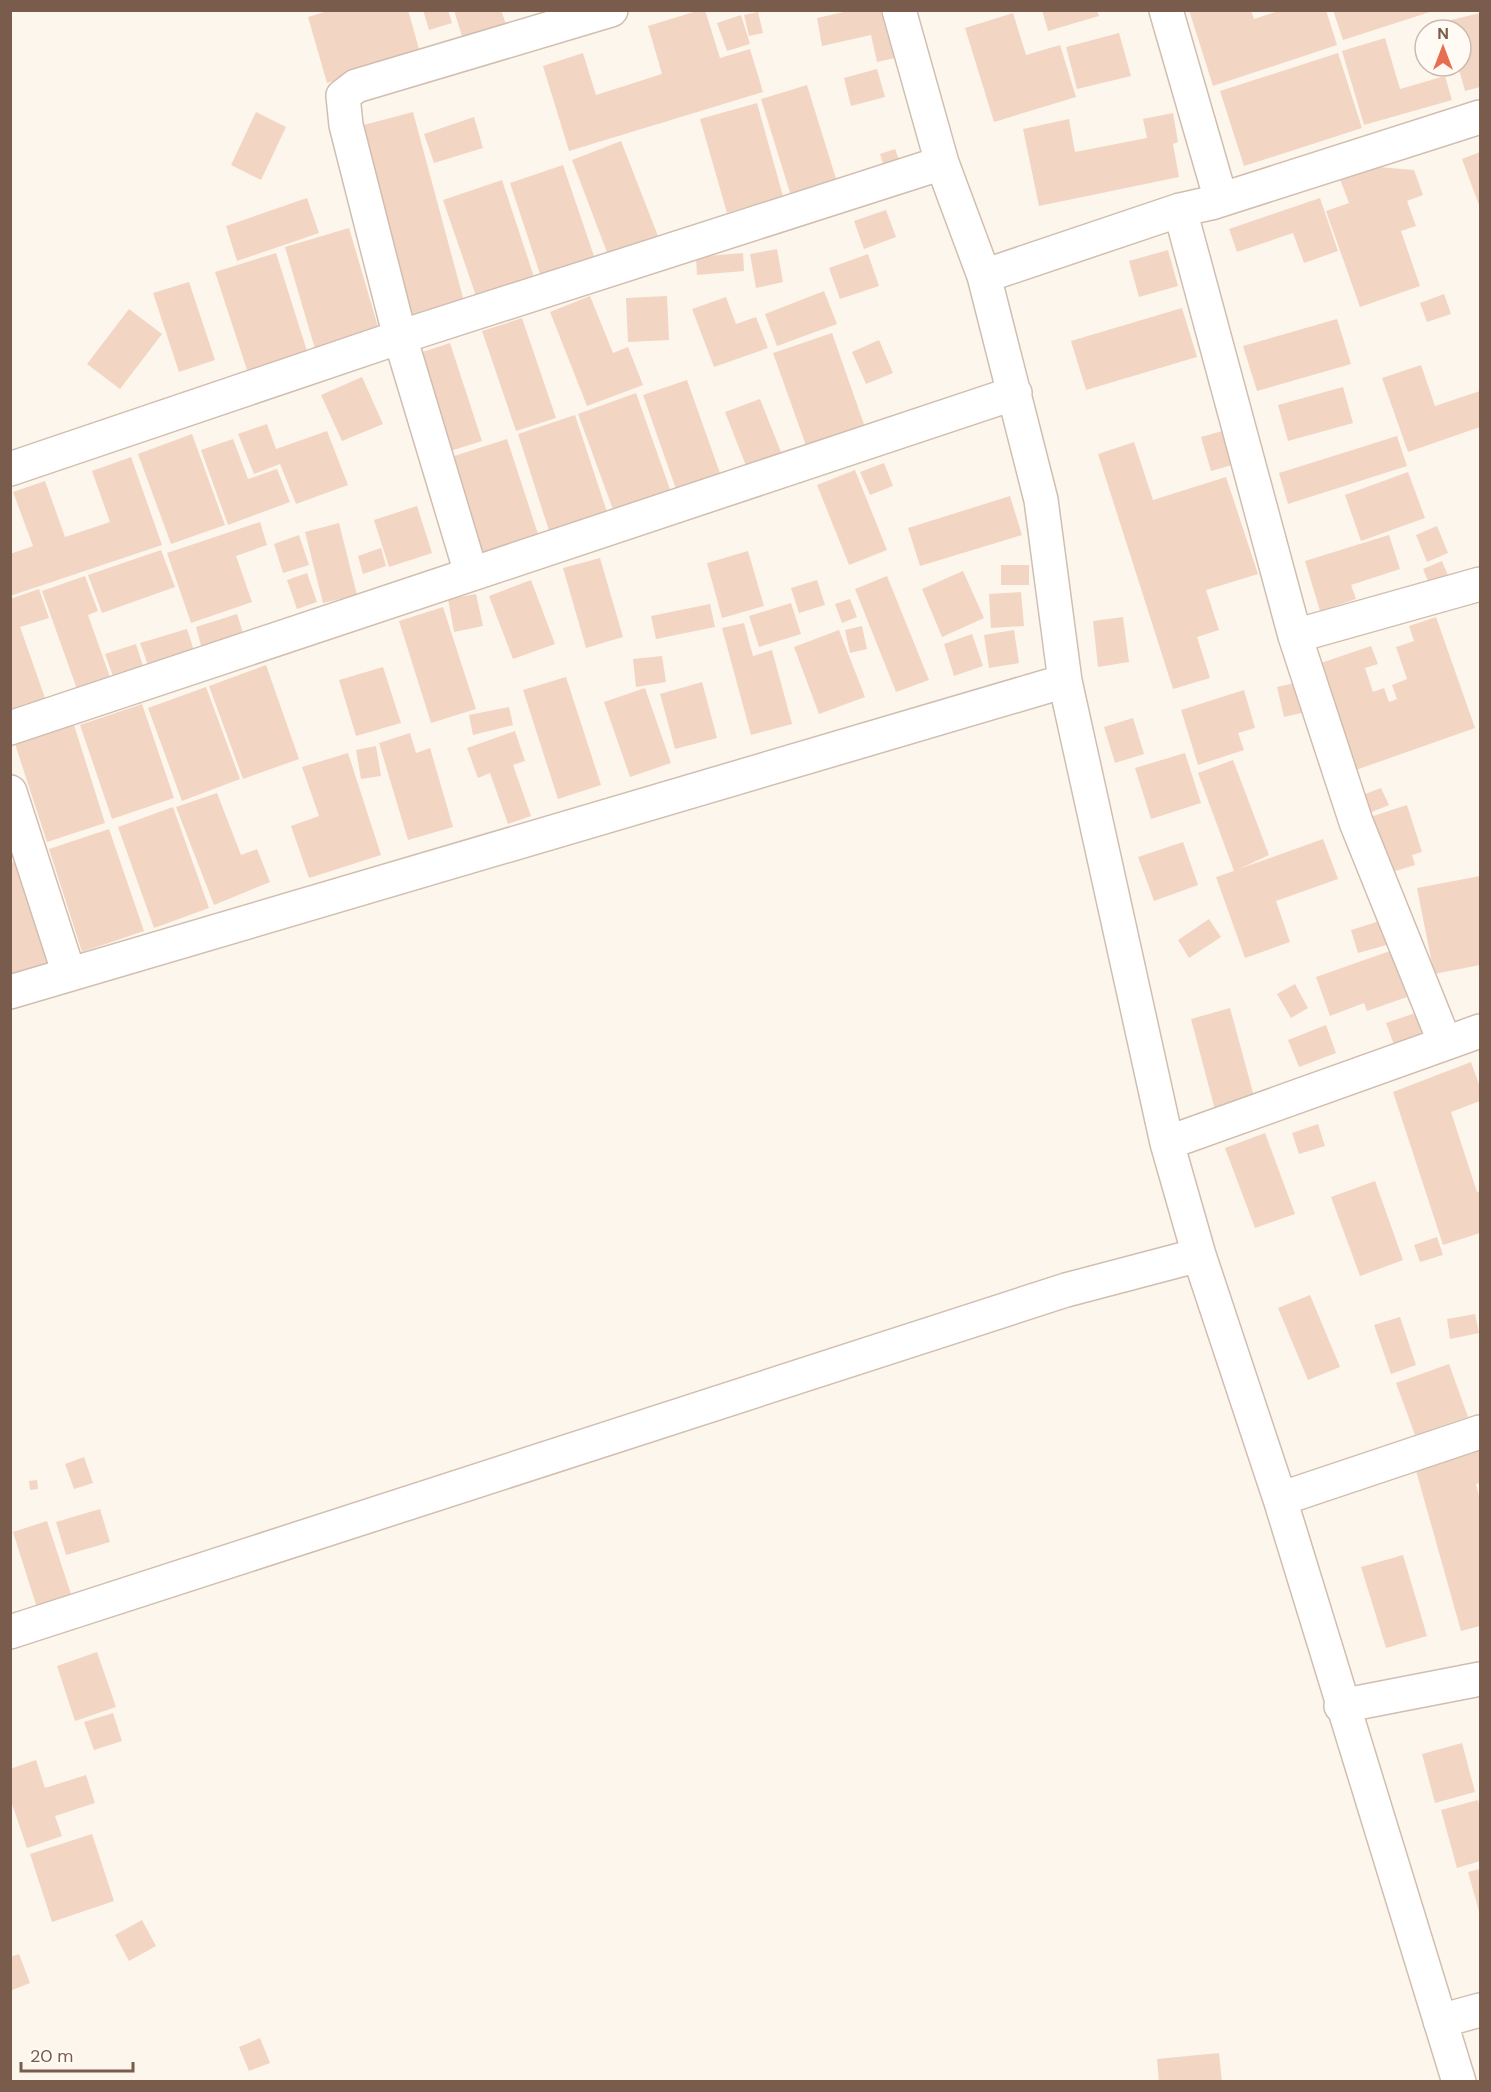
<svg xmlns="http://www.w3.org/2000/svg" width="1491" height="2092" viewBox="0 0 1491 2092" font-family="'DM Sans',sans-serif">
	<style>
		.building { fill: #f3d5c3 }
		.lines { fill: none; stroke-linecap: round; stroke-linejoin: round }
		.minor-casing { stroke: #d1beb0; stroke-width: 36 }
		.minor { stroke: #fff; stroke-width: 33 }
	</style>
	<rect width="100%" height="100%" fill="#fdf6ec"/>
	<path class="building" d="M331,10H408L421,56L327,83L308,17Z
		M423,10H448L452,23L429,30Z
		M454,10H501L508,30L464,43Z
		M700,10H705L720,58L750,49L763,92L569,151L543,66L583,53L596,95L662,74L648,26Z
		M853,10H886L904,56L877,62L871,35L822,46L817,18Z
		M1042,10H1097L1099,16L1048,31Z
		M1189,10H1251L1254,19L1281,10H1326L1337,45L1213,86Z
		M1333,10H1433V11L1343,40Z
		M758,12L763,33L749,36L744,15Z
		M1013,13L1026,55L1060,45L1076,97L994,122L965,28Z
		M1480,13V87L1465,91L1458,66H1461V30H1449L1447,21Z
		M741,15L750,44L727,51L717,23Z
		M1119,33L1131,76L1077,89L1066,47Z
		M1385,38L1400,89L1445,76L1452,100L1364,125L1342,51Z
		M1338,53L1362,128L1244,166L1220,91Z
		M877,69L885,97L851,106L844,78Z
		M807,85L837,182L791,196L761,99Z
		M757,103L783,196L727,213L700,119Z
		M256,112L286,127L261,180L231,165Z
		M413,112L465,305L408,321L356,127Z
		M1173,113L1178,142L1173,144L1179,177L1039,206L1023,129L1069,119L1075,152L1147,138L1143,119Z
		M474,117L483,148L434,163L424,134Z
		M621,141L658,236L608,255L572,160Z
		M895,149L901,165L885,170L880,154Z
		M1480,152V208L1462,159Z
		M563,165L595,259L541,277L510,183Z
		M1378,167L1414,170L1423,195L1407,201L1416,226L1401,231L1420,286L1360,307L1326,211L1349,203L1340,179Z
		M502,180L535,280L477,299L443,200Z
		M307,198L319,233L237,261L226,226Z
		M1320,198L1338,251L1304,263L1293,233L1237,252L1229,229Z
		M886,210L896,237L864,249L854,221Z
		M349,228L379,330L315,349L285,247Z
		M777,249L783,282L756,288L750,254Z
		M1168,250L1178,286L1139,297L1129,261Z
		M276,253L307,351L247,370L215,272Z
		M743,253L744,271L697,275L696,257Z
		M868,254L879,286L840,299L829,268Z
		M189,282L215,360L179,372L153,293Z
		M824,291L837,324L777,346L765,314Z
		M1444,294L1451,314L1427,322L1420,303Z
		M590,296L613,353L628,347L643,385L587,406L550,312Z
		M667,296L669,340L628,342L626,298Z
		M726,297L736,324L756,317L768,348L714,367L692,309Z
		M1182,308L1197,357L1086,390L1071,341Z
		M129,309L162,334L120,389L87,364Z
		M522,318L556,418L516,431L482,331Z
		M1337,319L1351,364L1257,391L1243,346Z
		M832,333L867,433L809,454L773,353Z
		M879,340L893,373L866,384L852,352Z
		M450,343L482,441L444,453L413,355Z
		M1421,365L1435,406L1480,391V427L1408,452L1382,378Z
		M362,377L383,424L342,441L321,395Z
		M687,380L721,476L677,492L643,395Z
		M1343,387L1353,423L1288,441L1278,405Z
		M636,393L672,495L615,515L578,414Z
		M760,399L783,457L748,471L725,412Z
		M575,415L609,518L551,537L518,434Z
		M267,424L276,449L327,431L348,485L296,504L280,464L254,474L238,434Z
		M1233,428L1243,462L1211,471L1201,437Z
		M192,434L225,525L171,544L138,454Z
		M1397,436L1407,466L1288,504L1279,473Z
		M233,439L248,479L277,469L290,502L228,525L201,450Z
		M507,439L540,540L481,558L448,458Z
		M1134,442L1153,500L1226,477L1258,574L1206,590L1219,630L1197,637L1210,678L1173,689L1098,454Z
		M131,457L162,545L10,596V554L33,546L13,492L45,481L65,537L110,522L92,471Z
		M884,463L893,486L870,495L860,472Z
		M855,470L887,550L849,565L817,485Z
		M1408,472L1425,518L1361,541L1345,495Z
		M1010,496L1022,535L920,566L908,528Z
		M417,506L432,553L389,567L374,520Z
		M260,522L267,545L236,556L252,602L191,623L167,553Z
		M339,523L357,595L323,603L305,532Z
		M1437,526L1448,553L1427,562L1416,535Z
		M299,535L309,565L283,573L274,544Z
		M1389,535L1400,569L1351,585L1356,599L1320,611L1305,561Z
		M381,548L386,566L363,574L358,556Z
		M161,550L175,587L102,613L88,575Z
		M748,551L764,606L722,618L707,563Z
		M600,558L623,637L586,648L563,568Z
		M1442,561L1452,585L1433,593L1423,569Z
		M1001,565H1029V585H1001Z
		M963,571L984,618L942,637L922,589Z
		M307,573L317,602L297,609L287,580Z
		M85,576L98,611L88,615L111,680L78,692L42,591Z
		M887,576L929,680L896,692L855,589Z
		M531,580L555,644L513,659L489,596Z
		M817,580L825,605L799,613L791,588Z
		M39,589L49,618L20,627L45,698L10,710V599Z
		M1021,592L1024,626L991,628L989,594Z
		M476,594L483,626L454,632L448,599Z
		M850,599L857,617L842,623L835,604Z
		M791,603L801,634L759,647L749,616Z
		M710,604L715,627L656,639L651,616Z
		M443,607L476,709L431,723L399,621Z
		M237,614L244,636L202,649L196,627Z
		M1123,617L1129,662L1098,667L1093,621Z
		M1436,617L1475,728L1353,771L1315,665L1371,646L1378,664L1365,668L1373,692L1384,688L1389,702L1397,699L1392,685L1407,679L1396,647L1414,641L1409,626Z
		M744,623L753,656L772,650L792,724L751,735L722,628Z
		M862,626L867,649L850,653L845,630Z
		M187,629L195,654L149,668L140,643Z
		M839,630L865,697L819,714L794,647Z
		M1014,630L1019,663L989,668L984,635Z
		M972,634L983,666L954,676L944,644Z
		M136,644L144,669L114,679L105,654Z
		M662,656L666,682L636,687L633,659Z
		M266,665L299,759L243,779L209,686Z
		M383,667L401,723L356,736L339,680Z
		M566,677L601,785L558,799L523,690Z
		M702,682L717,738L675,749L660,694Z
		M1299,682L1306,712L1284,717L1277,687Z
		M206,687L240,779L182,801L148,708Z
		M645,688L671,763L630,777L604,702Z
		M1244,690L1255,728L1238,733L1244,750L1198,765L1181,710Z
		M142,704L174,798L112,819L80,725Z
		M509,707L513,725L473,735L469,715Z
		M1133,718L1144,754L1115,763L1104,727Z
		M74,725L105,823L47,842L15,744Z
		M515,731L525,761L513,765L531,816L508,824L490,773L478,778L467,748Z
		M410,733L416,753L430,748L453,827L408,840L379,743Z
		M376,746L381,776L361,779L356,750Z
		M348,753L381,855L309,878L291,826L319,816L302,767Z
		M1185,753L1201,803L1151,819L1135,768Z
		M1233,760L1269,855L1239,869L1323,839L1338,879L1276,901L1290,942L1245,958L1216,877L1234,871L1198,773Z
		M1381,788L1389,805L1367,814L1360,796Z
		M217,793L241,855L257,849L270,882L214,905L176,807Z
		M1407,805L1422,852L1412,855L1415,865L1382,875L1364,819Z
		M173,807L209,908L154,928L118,827Z
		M109,829L144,931L82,952L49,849Z
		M1183,842L1198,885L1154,901L1138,857Z
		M18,861L50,963L10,975V863Z
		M1480,876V965L1434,974L1417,888Z
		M1209,919L1221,937L1189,958L1178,940Z
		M1383,920L1390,944L1358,953L1351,930Z
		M1390,951L1407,997L1367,1011L1364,1003L1330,1016L1316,977Z
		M1295,984L1308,1008L1291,1018L1277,994Z
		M1230,1008L1255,1100L1215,1110L1191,1019Z
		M1418,1012L1426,1034L1394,1045L1386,1023Z
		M1326,1025L1336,1053L1299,1067L1288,1040Z
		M1471,1062L1480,1087V1101L1451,1112L1477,1192L1480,1191V1233L1443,1245L1393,1092Z
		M1318,1124L1325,1146L1299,1154L1292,1133Z
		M1265,1133L1295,1214L1255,1228L1225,1148Z
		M1375,1181L1403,1260L1360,1276L1331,1197Z
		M1437,1237L1443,1255L1420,1262L1414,1245Z
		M1310,1295L1340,1367L1308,1380L1278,1308Z
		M1475,1314L1479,1333L1450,1339L1447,1319Z
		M1400,1317L1416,1365L1391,1374L1374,1325Z
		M1449,1364L1468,1417L1415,1435L1396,1383Z
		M1480,1449V1483L1476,1484L1480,1500V1626L1461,1631L1415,1467Z
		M84,1457L93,1483L74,1489L65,1464Z
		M37,1480L38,1489L30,1490L29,1481Z
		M100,1509L110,1542L66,1555L56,1522Z
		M47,1521L73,1600L38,1611L13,1532Z
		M1403,1555L1427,1636L1386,1648L1361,1567Z
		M97,1652L116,1707L75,1721L57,1666Z
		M113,1713L122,1741L94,1750L84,1722Z
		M1462,1743L1475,1792L1435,1803L1422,1754Z
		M36,1760L45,1788L86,1775L95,1803L55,1816L62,1836L27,1848L10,1798V1769Z
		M1478,1800L1480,1810V1861L1457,1868L1441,1810Z
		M92,1834L114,1901L52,1922L30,1854Z
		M1480,1869V1915L1468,1872Z
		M142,1920L156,1946L129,1961L115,1935Z
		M19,1954L30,1983L10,1991V1957Z
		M260,2038L270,2063L249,2071L239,2047Z
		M1219,2053L1222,2082H1159L1157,2059Z"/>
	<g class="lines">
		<defs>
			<path id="minor" d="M899,10L942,163L984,276L1041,500L1065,681L1167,1143L1199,1255L1280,1499L1459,2082
				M1166,10L1221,200
				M1180,210L1295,636L1356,822L1445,1043
				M984,276L1180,210L1211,203L1480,117
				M10,469L400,337L942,163
				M471,573L400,337L346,125L343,96L356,86L611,10
				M1295,636L1480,584
				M10,728L1015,393
				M10,792L69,974
				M10,992L1065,681
				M1167,1143L1480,1031
				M1280,1499L1480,1432
				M10,1632L1066,1290L1199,1255
				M1341,1706L1480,1679
				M1440,2021L1480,2010"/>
		</defs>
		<use href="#minor" class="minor-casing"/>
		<use href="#minor" class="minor"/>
	</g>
	<rect width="1491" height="2092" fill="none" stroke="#7a5c4d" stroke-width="24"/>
	<g transform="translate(1443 48)"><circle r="28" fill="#fffaf3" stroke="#cabbb1" stroke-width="1.5"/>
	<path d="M0-4.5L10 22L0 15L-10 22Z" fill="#e76f51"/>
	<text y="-9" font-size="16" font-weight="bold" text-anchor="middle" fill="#7a5c4d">N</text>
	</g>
	<path d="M21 2062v9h112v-9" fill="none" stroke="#7a5c4d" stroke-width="3"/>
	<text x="30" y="2062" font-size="18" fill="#7a5c4d" stroke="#fffaf3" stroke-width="4.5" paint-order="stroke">20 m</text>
</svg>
